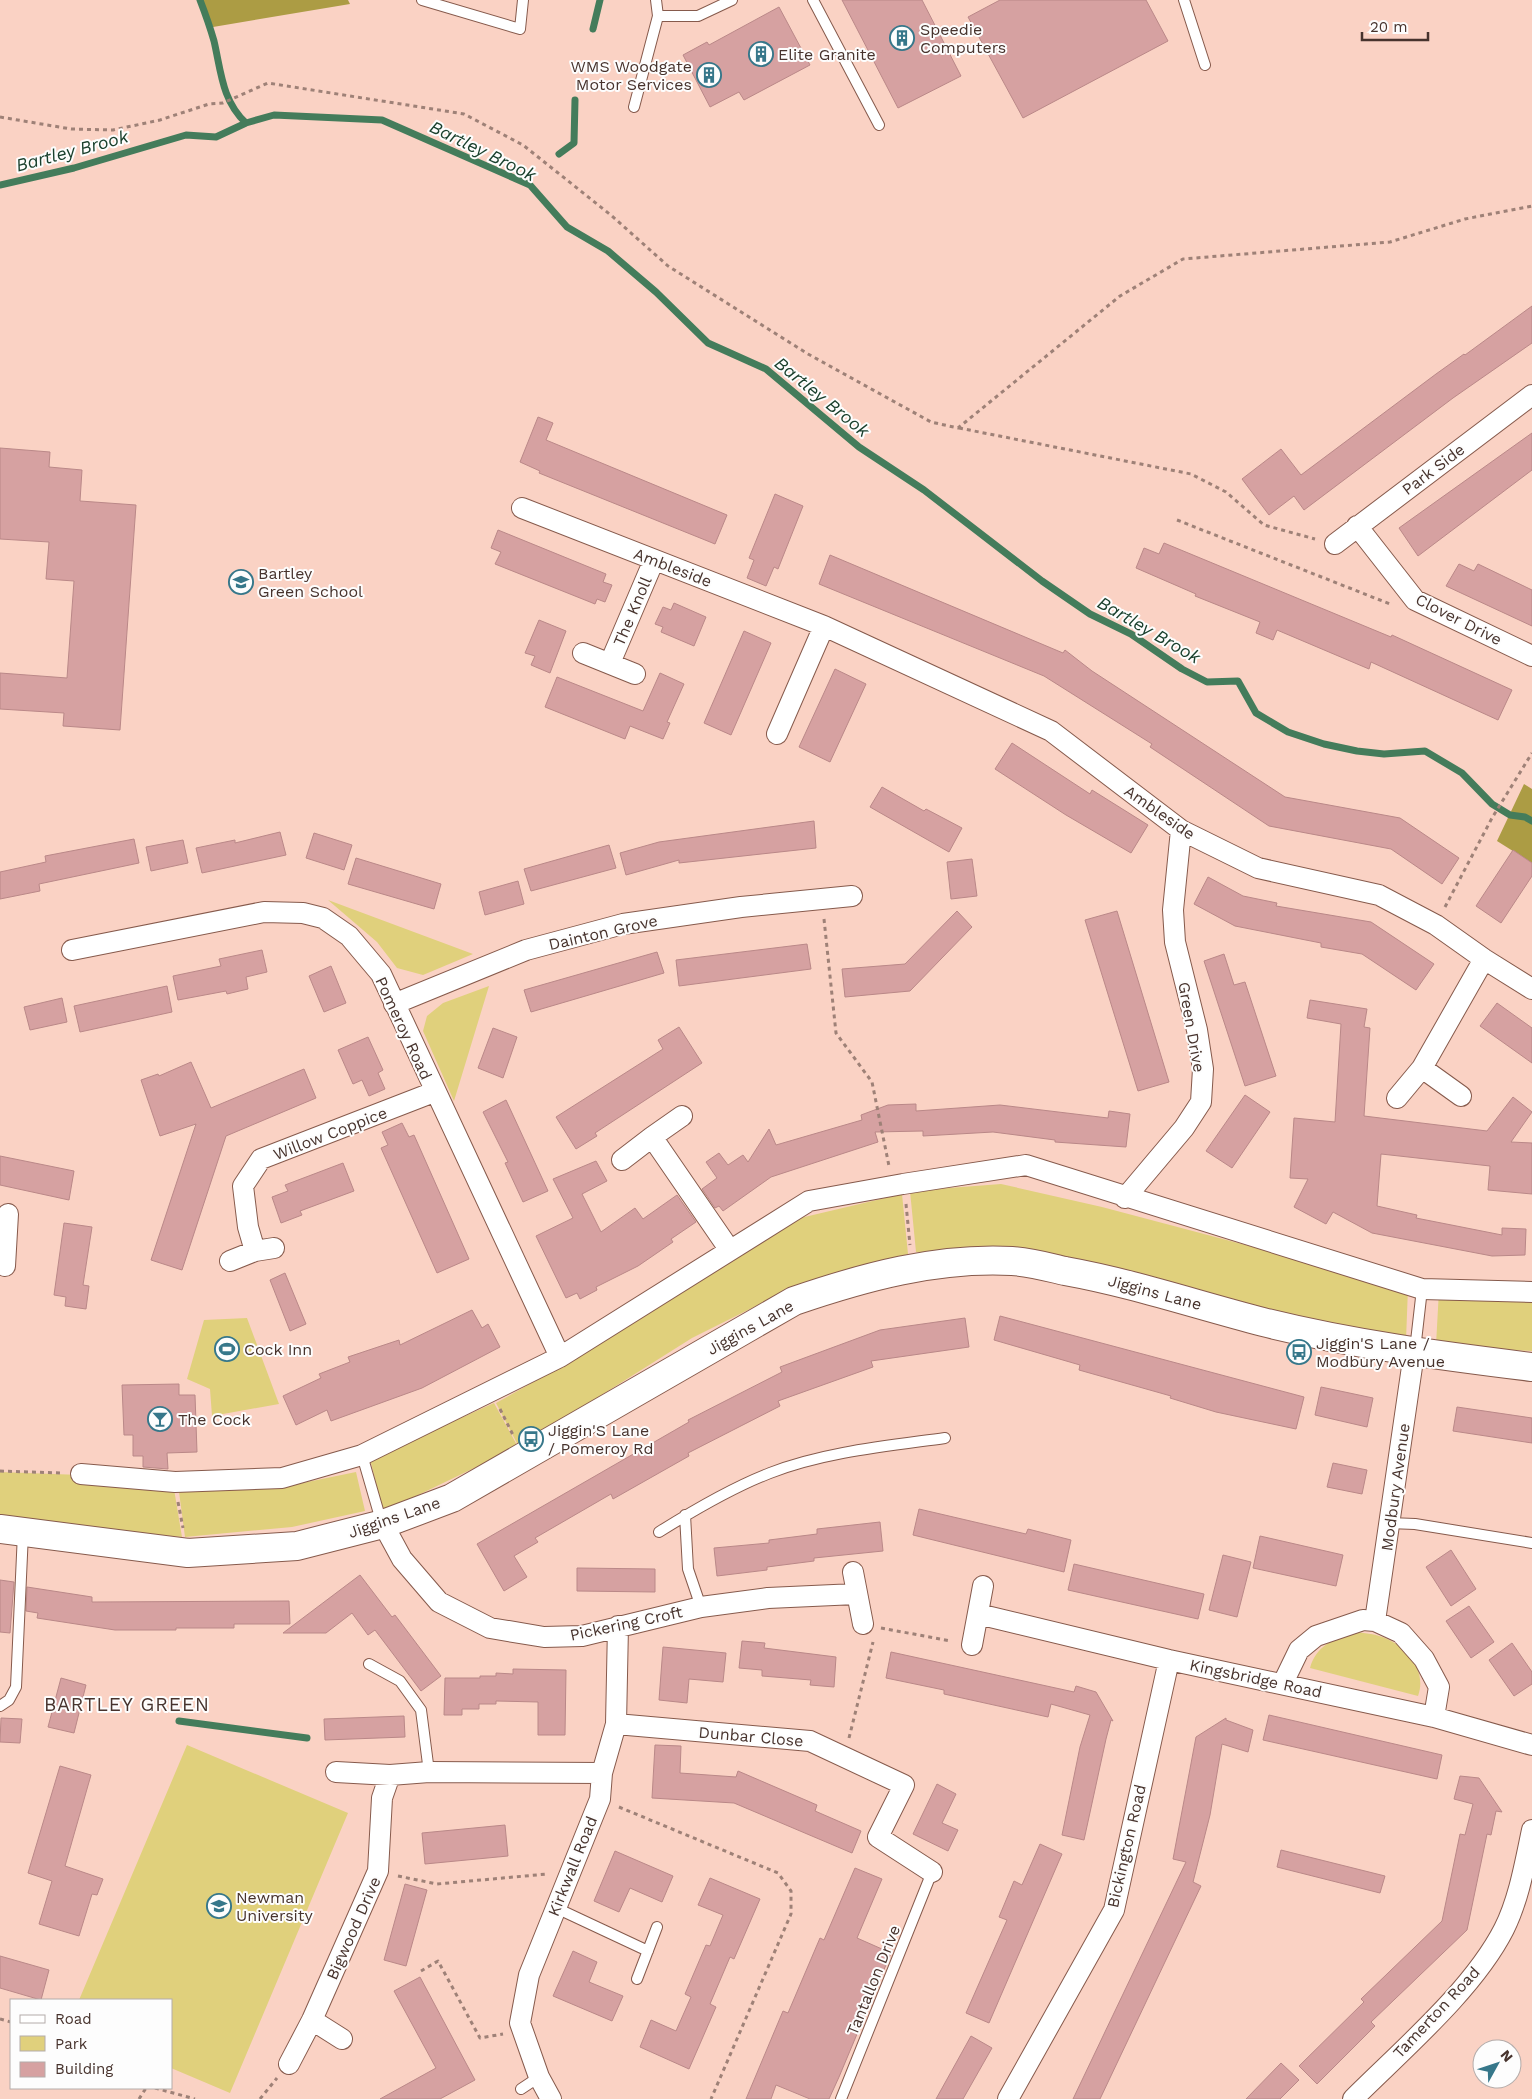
<svg xmlns="http://www.w3.org/2000/svg" width="1532" height="2099" viewBox="0 0 1532 2099" font-family="'Work Sans',sans-serif">
	<style>
		.green { fill: #e0d07c }
		.forest { fill: #ac9c44 }
		.lines { fill: none; stroke-linecap: round; stroke-linejoin: round }
		.stream { stroke: #447c5b; stroke-width: 7 }
		.building { fill: #d6a1a1; stroke: #ba8888 }
		.lane-casing { stroke: #865a4c; stroke-width: 12 }
		.street-casing { stroke: #865a4c; stroke-width: 22 }
		.secondary-casing { stroke: #865a4c; stroke-width: 30 }
		.path { stroke: #9e8177; stroke-width: 3; stroke-dasharray: 4 4; stroke-linecap: butt }
		.lane { stroke: #fff; stroke-width: 10 }
		.street { stroke: #fff; stroke-width: 20 }
		.secondary { stroke: #fff; stroke-width: 28 }
		.labels { text-anchor: middle; stroke-width: 4; stroke-linejoin: round; paint-order: stroke }
		.poi-label { font-size: 16px; fill: #47332d; stroke: #fdfdfd; text-anchor: start }
		.street-label { font-size: 16px; fill: #47332d; stroke: #fdfdfd }
		.water-label { font-size: 18px; font-style: italic; fill: #1a402d; stroke: #fdfdfd }
		.quarter-label { font-size: 19px; letter-spacing: 1px; fill: #47332d; stroke: #fdfdfd }
	</style>
	<rect width="100%" height="100%" fill="#fad2c4"/>
	<path class="green" d="M328,900L473,954L423,975L397,968L377,942Z
		M489,986L454,1101L423,1031L427,1016L443,1003Z
		M1001,1184L1102,1207L1408,1288L1406,1340L1234,1301L1080,1259L1015,1251L916,1252L910,1191Z
		M902,1194L908,1254L798,1285L692,1338L519,1447L496,1403L560,1367L796,1219Z
		M1439,1290L1532,1296V1351L1436,1345Z
		M247,1318L279,1404L212,1416L210,1389L187,1379L204,1320Z
		M494,1403L518,1447L383,1512L370,1459Z
		M0,1472L81,1475L173,1483L182,1537L0,1520Z
		M356,1472L365,1511L292,1527L185,1537L179,1492L278,1488Z
		M1351,1631C1360,1633 1371,1633 1379,1636C1404,1643 1428,1669 1418,1696L1310,1668C1316,1646 1333,1640 1351,1631Z
		M187,1745L348,1813L230,2093L171,2068V2000H79Z"/>
	<path class="forest" d="M201,0H348L350,4L213,27Z
		M1524,784L1532,789V863L1497,841Z"/>
	<g class="lines">
		<path class="stream" d="M200,0C205,13 210,27 214,41C221,71 222,101 246,123
			M593,29L600,0
			M559,154L574,143L575,100
			M0,185L74,168L186,135L216,137L246,123L274,115L382,120L530,185L567,227L608,251L656,292L708,343L766,369L859,447L924,490L1042,581L1090,614L1131,634L1182,669L1207,682L1238,681L1256,713L1288,732L1324,744L1357,751L1384,754L1425,751L1462,773L1492,804L1510,815L1525,817L1532,821
			M179,1721L307,1738"/>
	</g>
	<path class="building" d="M842,0H922L961,76L898,108Z
		M1000,0H1146L1168,41L1023,118L968,17Z
		M779,7L810,65L744,100L739,92L710,107L683,55L707,42L709,45Z
		M1532,306V343L1453,398L1304,510L1294,496L1269,515L1242,479L1281,449L1301,475L1436,374L1464,354L1465,355Z
		M538,417L553,423L546,440L727,515L715,544L539,473L540,471L520,462Z
		M1532,433V470L1418,556L1399,528Z
		M0,448L50,452L49,467L82,470L80,501L136,505L120,730L63,726L64,713L0,709V673L67,678L74,581L46,579L49,542L0,539Z
		M775,494L803,506L778,569L774,567L766,586L747,578L754,560L749,558Z
		M498,530L606,574L603,582L612,585L605,602L597,599L595,604L495,564L501,552L491,548Z
		M1164,543L1391,637L1392,635L1512,690L1498,720L1371,662L1369,669L1277,630L1273,640L1256,633L1260,622L1195,596L1196,594L1136,568L1144,548L1159,554Z
		M830,555L1063,653L1065,650L1092,671L1285,797L1400,818L1459,858L1442,884L1391,849L1269,826L1150,747L1152,744L1044,676L819,584Z
		M1459,564L1474,571L1478,564L1532,590V626L1446,586Z
		M674,603L706,617L694,646L661,632L663,627L655,624L663,607L671,610Z
		M539,620L566,631L550,673L531,665L535,656L525,653Z
		M744,631L771,643L731,735L704,723Z
		M835,669L866,684L830,762L799,747Z
		M660,673L684,684L667,722L670,723L663,739L630,726L625,739L545,707L557,677L643,711Z
		M1012,743L1090,794L1092,790L1148,825L1131,853L1066,815L995,769Z
		M882,787L924,811L926,809L962,828L949,852L870,807Z
		M814,821L816,848L679,863V860L626,875L620,853L659,842Z
		M280,832L286,855L202,873L196,848L235,840V843Z
		M314,833L352,845L344,870L306,858Z
		M134,839L139,863L39,884L40,891L0,899V872L46,862L45,856Z
		M183,840L188,863L151,871L146,847Z
		M609,845L616,868L531,891L524,869Z
		M1513,850L1532,863V876L1501,923L1476,906Z
		M356,858L441,884L434,909L348,884Z
		M972,859L977,896L951,899L947,862Z
		M1208,877L1243,896L1277,903L1276,906L1371,922L1434,964L1416,990L1362,954L1321,947V943L1235,926L1194,904Z
		M518,881L524,904L485,915L479,892Z
		M957,911L972,927L910,991L845,997L842,969L905,964Z
		M1117,911L1169,1082L1138,1091L1085,920Z
		M807,944L811,969L679,986L676,960Z
		M262,950L267,972L246,977L248,989L227,994L226,991L178,1000L173,976L221,966L219,959Z
		M657,952L664,973L531,1012L524,990Z
		M1224,954L1234,985L1245,982L1276,1076L1245,1086L1204,961Z
		M331,966L346,1003L324,1012L309,976Z
		M167,986L172,1012L80,1032L74,1006Z
		M62,998L67,1022L30,1030L24,1007Z
		M1310,1000L1367,1009L1364,1027L1370,1028L1364,1116L1487,1131L1513,1097L1532,1112L1511,1142L1532,1143V1194L1488,1190L1490,1166L1381,1154L1377,1206L1417,1215L1416,1218L1502,1235V1228L1526,1229L1525,1255L1492,1256L1372,1233L1333,1212L1326,1224L1294,1207L1308,1179L1290,1178L1294,1118L1335,1122L1341,1024L1307,1018Z
		M1497,1003L1532,1028V1063L1480,1026Z
		M679,1027L702,1063L595,1133L597,1136L576,1149L556,1117L663,1049L658,1040Z
		M493,1028L517,1037L503,1078L478,1068Z
		M368,1037L383,1070L378,1073L385,1089L369,1096L362,1080L353,1084L338,1050Z
		M191,1062L211,1108L304,1069L316,1098L226,1136L182,1270L151,1260L196,1124L160,1136L141,1080L158,1074L159,1076Z
		M1245,1095L1270,1112L1232,1168L1206,1151Z
		M506,1100L548,1191L523,1202L505,1163L508,1162L483,1112Z
		M916,1104V1111L1000,1105L1108,1118L1109,1111L1130,1114L1126,1147L1055,1142V1140L993,1132L923,1136V1131L875,1132L878,1142L771,1177L723,1211L719,1206L715,1208L702,1189L717,1178L706,1162L719,1153L728,1165L743,1155L748,1162L769,1129L776,1145L862,1120L861,1115L888,1105Z
		M402,1123L409,1137L414,1135L469,1259L437,1273L381,1148L388,1145L382,1132Z
		M0,1156L74,1171L69,1200L0,1185Z
		M596,1161L607,1181L582,1194L601,1232L635,1208L643,1219L677,1195L696,1222L671,1239L673,1242L638,1266L596,1287L597,1290L580,1299L577,1293L566,1298L536,1236L573,1218L553,1179Z
		M343,1163L354,1191L300,1211L302,1215L281,1223L272,1197L288,1191L285,1185Z
		M64,1223L92,1227L83,1285L89,1286L86,1309L65,1306L66,1297L54,1295Z
		M285,1273L306,1324L290,1331L270,1280Z
		M472,1310L482,1328L488,1324L500,1347L422,1388L331,1421L327,1410L296,1425L283,1396L321,1378L319,1374L350,1362L348,1357L399,1340L400,1345Z
		M1000,1316L1304,1397L1296,1429L1216,1412L1170,1398L1171,1396L1079,1370L1080,1365L994,1340Z
		M965,1318L969,1347L871,1361L873,1367L778,1401L780,1406L688,1453L689,1456L613,1499L611,1494L535,1538L538,1542L514,1556L527,1577L504,1591L477,1544L689,1422L688,1420L782,1372L780,1367L880,1330Z
		M179,1384V1395H195L197,1452L167,1453L168,1469L143,1467V1456H133V1435H124L122,1385Z
		M1321,1387L1373,1398L1367,1427L1315,1415Z
		M1457,1407L1532,1418V1443L1453,1431Z
		M1333,1463L1367,1470L1362,1494L1327,1487Z
		M919,1509L1026,1534L1028,1529L1071,1540L1064,1572L913,1535Z
		M880,1522L883,1551L814,1558V1561L767,1567V1570L717,1576L714,1548L769,1543V1540L817,1534V1529Z
		M1260,1536L1343,1555L1336,1586L1253,1568Z
		M1451,1550L1476,1589L1451,1606L1426,1567Z
		M1223,1555L1251,1562L1237,1617L1209,1610Z
		M1074,1564L1204,1594L1198,1619L1068,1590Z
		M577,1568L655,1569V1592L577,1591Z
		M360,1575L392,1617L395,1615L441,1676L421,1691L375,1630L368,1635L352,1613L326,1633H283Z
		M0,1580L14,1582L10,1633L0,1632Z
		M27,1587L92,1597V1602L289,1601L290,1624H234V1628H176V1630H115L37,1618L38,1613L26,1611Z
		M1469,1606L1494,1642L1471,1658L1446,1621Z
		M742,1641L765,1643L764,1648L836,1657L834,1687L810,1685L811,1680L762,1676V1670L739,1668Z
		M1512,1643L1532,1672V1684L1514,1696L1489,1660Z
		M663,1647L726,1653L723,1682L689,1679L687,1703L659,1700Z
		M891,1652L1074,1692L1076,1686L1096,1692L1113,1721L1111,1720L1106,1739L1084,1840L1062,1835L1080,1747L1090,1715L1051,1704L1048,1717L944,1694V1690L886,1678Z
		M513,1669L566,1670L565,1735H538V1702L496,1701V1704H479V1709H462V1715H444L445,1678H480V1676H496V1673L513,1674Z
		M61,1678L86,1685L74,1733L48,1727Z
		M1269,1715L1442,1755L1437,1779L1263,1740Z
		M404,1716L405,1737L325,1740L324,1719Z
		M1,1718L22,1719L20,1743L0,1742Z
		M1226,1718V1720L1253,1730L1248,1752L1222,1744L1210,1815L1193,1882L1201,1886L1100,2099H1073L1186,1862L1173,1859L1196,1737Z
		M655,1745L681,1746L680,1773L736,1777L738,1771L817,1805L815,1811L861,1831L852,1853L734,1803L652,1798Z
		M60,1766L91,1775L65,1866L103,1879L97,1895L92,1894L79,1936L39,1924L52,1881L28,1873Z
		M1460,1776L1479,1778L1502,1812L1496,1811L1491,1835L1487,1834L1467,1930L1371,2022L1375,2026L1317,2084L1299,2066L1364,2002L1361,1999L1442,1921L1460,1834L1465,1835L1473,1804L1454,1799Z
		M937,1784L956,1794L942,1823L958,1830L948,1851L913,1834Z
		M505,1825L508,1856L425,1864L422,1833Z
		M1040,1844L1062,1854L989,2023L966,2013L1007,1920L999,1917L1014,1881L1022,1885Z
		M1281,1850L1385,1876L1380,1893L1277,1867Z
		M615,1851L673,1876L662,1902L630,1888L619,1912L594,1901Z
		M855,1868L882,1879L857,1938L891,1953L839,2077L829,2099H810L776,2085L771,2099H746L783,2011L788,2013L820,1938L824,1940Z
		M710,1878L760,1899L734,1959L730,1957L710,2004L716,2007L689,2069L640,2047L651,2020L676,2031L691,1997L685,1994L706,1945L710,1946L723,1915L698,1905Z
		M405,1884L427,1890L406,1966L384,1960Z
		M573,1951L597,1962L589,1982L623,1996L612,2021L553,1996Z
		M0,1956L49,1970L41,2000L0,1988Z
		M420,1977L475,2080L440,2099H380L436,2068L394,1991Z
		M971,2036L992,2048L963,2099H936Z
		M1281,2063L1299,2080L1280,2099H1246Z"/>
	<g class="lines">
		<defs>
			<path id="lane" d="M422,0L520,29L523,0
				M813,0L879,125
				M1184,0L1205,65
				M658,16H698L732,0
				M634,107L658,16L656,0
				M1415,1350L1422,1289
				M362,1455L382,1524
				M685,1515L688,1569L701,1607
				M1389,1523L1415,1524L1532,1543
				M659,1532C694,1510 731,1488 770,1473C824,1452 887,1446 945,1438
				M369,1664L400,1681L421,1710L429,1772
				M0,1706L9,1700L16,1687L23,1533
				M554,1907L648,1951
				M637,1979L657,1927
				M521,2089L539,2077
				M841,2099L932,1872"/>
			<path id="street" d="M522,508L824,626L1051,731L1181,830L1258,868L1379,895L1436,925L1484,959L1532,989
				M1357,526L1415,600L1532,656
				M1335,544L1532,395
				M583,653L635,674
				M610,663L654,560
				M777,734L824,626
				M72,950L264,912L303,913L323,918L349,936L381,974L560,1357
				M394,1004L526,950L623,924L741,907L852,896
				M1422,1068L1461,1096
				M1397,1098L1422,1068L1484,959
				M682,1116L652,1137L729,1249
				M622,1160L652,1137
				M1125,1198L1184,1128L1201,1102L1203,1069L1197,1030L1175,942L1173,910L1181,830
				M255,1251L248,1227L243,1186L261,1159L434,1092
				M230,1261L255,1251L274,1248
				M5,1266L8,1214
				M81,1474L175,1482L282,1478L362,1455L560,1357L809,1201L903,1184L1026,1165L1422,1289L1532,1292
				M383,1524L402,1559L439,1602L490,1628L544,1637L582,1636L701,1607L768,1598L856,1594
				M853,1572L863,1624
				M978,1614L1169,1660L1434,1717L1532,1745
				M1375,1621L1414,1353
				M972,1645L983,1586
				M1283,1683L1299,1650L1316,1636L1363,1620L1375,1621L1401,1633L1424,1659L1439,1687L1434,1717
				M616,1724L810,1741L904,1785L878,1837L932,1872
				M336,1772L390,1775L429,1772L602,1773
				M312,2020L342,2039
				M289,2064L312,2020L378,1871L382,1798L390,1775
				M551,2099L539,2077L520,2023L529,1975L600,1799L602,1773L616,1724L618,1626
				M1008,2099L1114,1910L1169,1660
				M1353,2099C1402,2050 1473,1990 1504,1929C1519,1899 1525,1863 1532,1830"/>
			<path id="secondary" d="M0,1529L188,1553L297,1546L383,1524L452,1498L794,1301C864,1277 937,1257 1012,1261C1030,1262 1048,1267 1065,1271C1132,1283 1197,1305 1263,1322C1351,1344 1442,1356 1532,1367"/>
		</defs>
		<use href="#lane" class="lane-casing"/>
		<use href="#street" class="street-casing"/>
		<use href="#secondary" class="secondary-casing"/>
		<path class="path" d="M0,117L71,129L113,130L160,120L209,104L223,103L268,83L464,114L523,145L612,216L668,266L808,354L931,422L958,428L1120,296L1183,259L1390,242L1465,219L1532,206
			M959,428L1191,474L1226,492L1264,525L1315,539
			M1177,520L1390,604
			M1445,907L1492,818L1532,753
			M824,919L836,1033L872,1082L889,1166
			M906,1204L910,1245
			M500,1409L513,1435
			M0,1471L61,1473
			M178,1502L183,1528
			M881,1628L951,1641
			M849,1738L873,1642
			M619,1807L778,1873L791,1891V1914L711,2099
			M398,1876L437,1884L547,1874
			M421,1971L438,1961L480,2038L503,2034
			M0,2019L11,2022
			M155,2088L195,2099
			M139,2099L146,2088
			M260,2099L277,2078"/>
		<use href="#lane" class="lane"/>
		<use href="#street" class="street"/>
		<use href="#secondary" class="secondary"/>
	</g>
	<defs>
		<symbol id="building-ring" viewBox="-11 -11 22 22"><circle r="9.5" fill="#fdfdfd" stroke="#36778a" stroke-width="1.5"/><path d="M-4-6H4V6H1V3H-1V6H-4ZM-2.5-4.3h1.7v1.8h-1.7ZM.8-4.3h1.7v1.8H.8ZM-2.5-1h1.7V.8h-1.7ZM.8-1h1.7V.8H.8Z" fill="#36778a"/></symbol>
		<symbol id="school-ring" viewBox="-11 -11 22 22"><circle r="9.5" fill="#fdfdfd" stroke="#36778a" stroke-width="1.5"/><path d="M0-5L7-2L0 1L-7-2ZM-4 1L0 2.5L4 1V4Q0 6-4 4Z" fill="#36778a"/></symbol>
		<symbol id="stadium-ring" viewBox="-11 -11 22 22"><circle r="9.5" fill="#fdfdfd" stroke="#36778a" stroke-width="1.5"/><path d="M0-5a6.5 5 0 1 0 0 10a6.5 5 0 1 0 0-10ZM-3.5-1.8h7v3.6h-7Z" fill="#36778a"/></symbol>
		<symbol id="bus-ring" viewBox="-11 -11 22 22"><circle r="9.5" fill="#fdfdfd" stroke="#36778a" stroke-width="1.5"/><path d="M-5-6H5V4H4V6H2V4H-2V6H-4V4H-5ZM-3.5-4V0h7V-4ZM-3.5 1.2v1.5H-2V1.2ZM2 1.2v1.5H3.5V1.2Z" fill="#36778a"/></symbol>
		<symbol id="bar-ring" viewBox="-11 -11 22 22"><circle r="9.5" fill="#fdfdfd" stroke="#36778a" stroke-width="1.5"/><path d="M-6-5H6L.8 .8V4.5H3.5V6h-7V4.5H-.8V.8Z" fill="#36778a"/></symbol>
		<symbol id="university-ring" viewBox="-11 -11 22 22"><circle r="9.5" fill="#fdfdfd" stroke="#36778a" stroke-width="1.5"/><path d="M0-5L7-2L0 1L-7-2ZM-4 1L0 2.5L4 1V4Q0 6-4 4Z" fill="#36778a"/></symbol>
	</defs>
	<g fill-rule="evenodd">
		<use href="#building-ring" x="888" y="24" width="28" height="28"/>
		<use href="#building-ring" x="747" y="40" width="28" height="28"/>
		<use href="#building-ring" x="695" y="61" width="28" height="28"/>
		<use href="#school-ring" x="227" y="568" width="28" height="28"/>
		<use href="#stadium-ring" x="213" y="1335" width="28" height="28"/>
		<use href="#bus-ring" x="1285" y="1338" width="28" height="28"/>
		<use href="#bar-ring" x="146" y="1405" width="28" height="28"/>
		<use href="#bus-ring" x="517" y="1425" width="28" height="28"/>
		<use href="#university-ring" x="205" y="1892" width="28" height="28"/>
	</g>
	<g class="labels">
		<g class="poi-label">
			<text x="920" y="35">Speedie<tspan x="920" dy="18">Computers</tspan></text>
			<text x="778" y="60">Elite Granite</text>
			<text x="692" y="72" text-anchor="end">WMS Woodgate<tspan x="692" dy="18">Motor Services</tspan></text>
			<text x="258" y="579">Bartley<tspan x="258" dy="18">Green School</tspan></text>
			<text x="1316" y="1349">Jiggin'S Lane /<tspan x="1316" dy="18">Modbury Avenue</tspan></text>
			<text x="244" y="1355">Cock Inn</text>
			<text x="178" y="1425">The Cock</text>
			<text x="548" y="1436">Jiggin'S Lane<tspan x="548" dy="18">/ Pomeroy Rd</tspan></text>
			<text x="236" y="1903">Newman<tspan x="236" dy="18">University</tspan></text>
		</g>
		<g class="street-label">
			<text transform="translate(1433 469) rotate(-37)" y="6">Park Side</text>
			<text transform="translate(673 567) rotate(21)" y="6">Ambleside</text>
			<text transform="translate(632 611) rotate(-67)" y="6">The Knoll</text>
			<text transform="translate(1459 619) rotate(27)" y="6">Clover Drive</text>
			<text transform="translate(1160 812) rotate(35)" y="6">Ambleside</text>
			<text transform="translate(603 932) rotate(-13)" y="6">Dainton Grove</text>
			<text transform="translate(1192 1027) rotate(80)" y="6">Green Drive</text>
			<text transform="translate(404 1028) rotate(65)" y="6">Pomeroy Road</text>
			<text transform="translate(330 1133) rotate(-21)" y="6">Willow Coppice</text>
			<text transform="translate(1155 1292) rotate(15)" y="6">Jiggins Lane</text>
			<text transform="translate(750 1327) rotate(-29)" y="6">Jiggins Lane</text>
			<text transform="translate(1395 1487) rotate(-82)" y="6">Modbury Avenue</text>
			<text transform="translate(394 1517) rotate(-19)" y="6">Jiggins Lane</text>
			<text transform="translate(626 1623) rotate(-12)" y="6">Pickering Croft</text>
			<text transform="translate(1256 1678) rotate(12)" y="6">Kingsbridge Road</text>
			<text transform="translate(751 1736) rotate(5)" y="6">Dunbar Close</text>
			<text transform="translate(1126 1846) rotate(-77)" y="6">Bickington Road</text>
			<text transform="translate(572 1866) rotate(-68)" y="6">Kirkwall Road</text>
			<text transform="translate(353 1928) rotate(-66)" y="6">Bigwood Drive</text>
			<text transform="translate(873 1980) rotate(-68)" y="6">Tantallon Drive</text>
			<text transform="translate(1436 2012) rotate(-47)" y="6">Tamerton Road</text>
		</g>
		<g class="water-label">
			<text transform="translate(72 151) rotate(-15)" y="6">Bartley Brook</text>
			<text transform="translate(483 151) rotate(26)" y="6">Bartley Brook</text>
			<text transform="translate(822 397) rotate(39)" y="6">Bartley Brook</text>
			<text transform="translate(1149 630) rotate(30)" y="6">Bartley Brook</text>
		</g>
		<g class="quarter-label">
			<text x="127" y="1711">BARTLEY GREEN</text>
		</g>
	</g>
	<rect x="10" y="1999" width="162" height="90" fill="#fdfdfd" stroke="#b4acaa"/>
	<rect x="20" y="2015" width="25" height="8" fill="#ffffff" stroke="#b4acaa"/>
	<text x="55" y="2024" font-size="15" fill="#47332d">Road</text>
	<rect x="20" y="2036" width="25" height="15" fill="#e0d07c" stroke="#b4acaa"/>
	<text x="55" y="2049" font-size="15" fill="#47332d">Park</text>
	<rect x="20" y="2062" width="25" height="15" fill="#d6a1a1" stroke="#b4acaa"/>
	<text x="55" y="2074" font-size="15" fill="#47332d">Building</text>
	<g transform="translate(1497 2064) rotate(50)"><circle r="24" fill="#fdfdfd" stroke="#b4acaa"/>
	<path d="M0-4L9 19L0 12L-9 19Z" fill="#36778a"/>
	<text y="-8" font-size="14" font-weight="bold" text-anchor="middle" fill="#47332d">N</text>
	</g>
	<path d="M1362 32v8h66v-8" fill="none" stroke="#47332d" stroke-width="2.5"/>
	<text x="1370" y="32" font-size="15" fill="#47332d" stroke="#fdfdfd" stroke-width="4" paint-order="stroke">20 m</text>
</svg>
